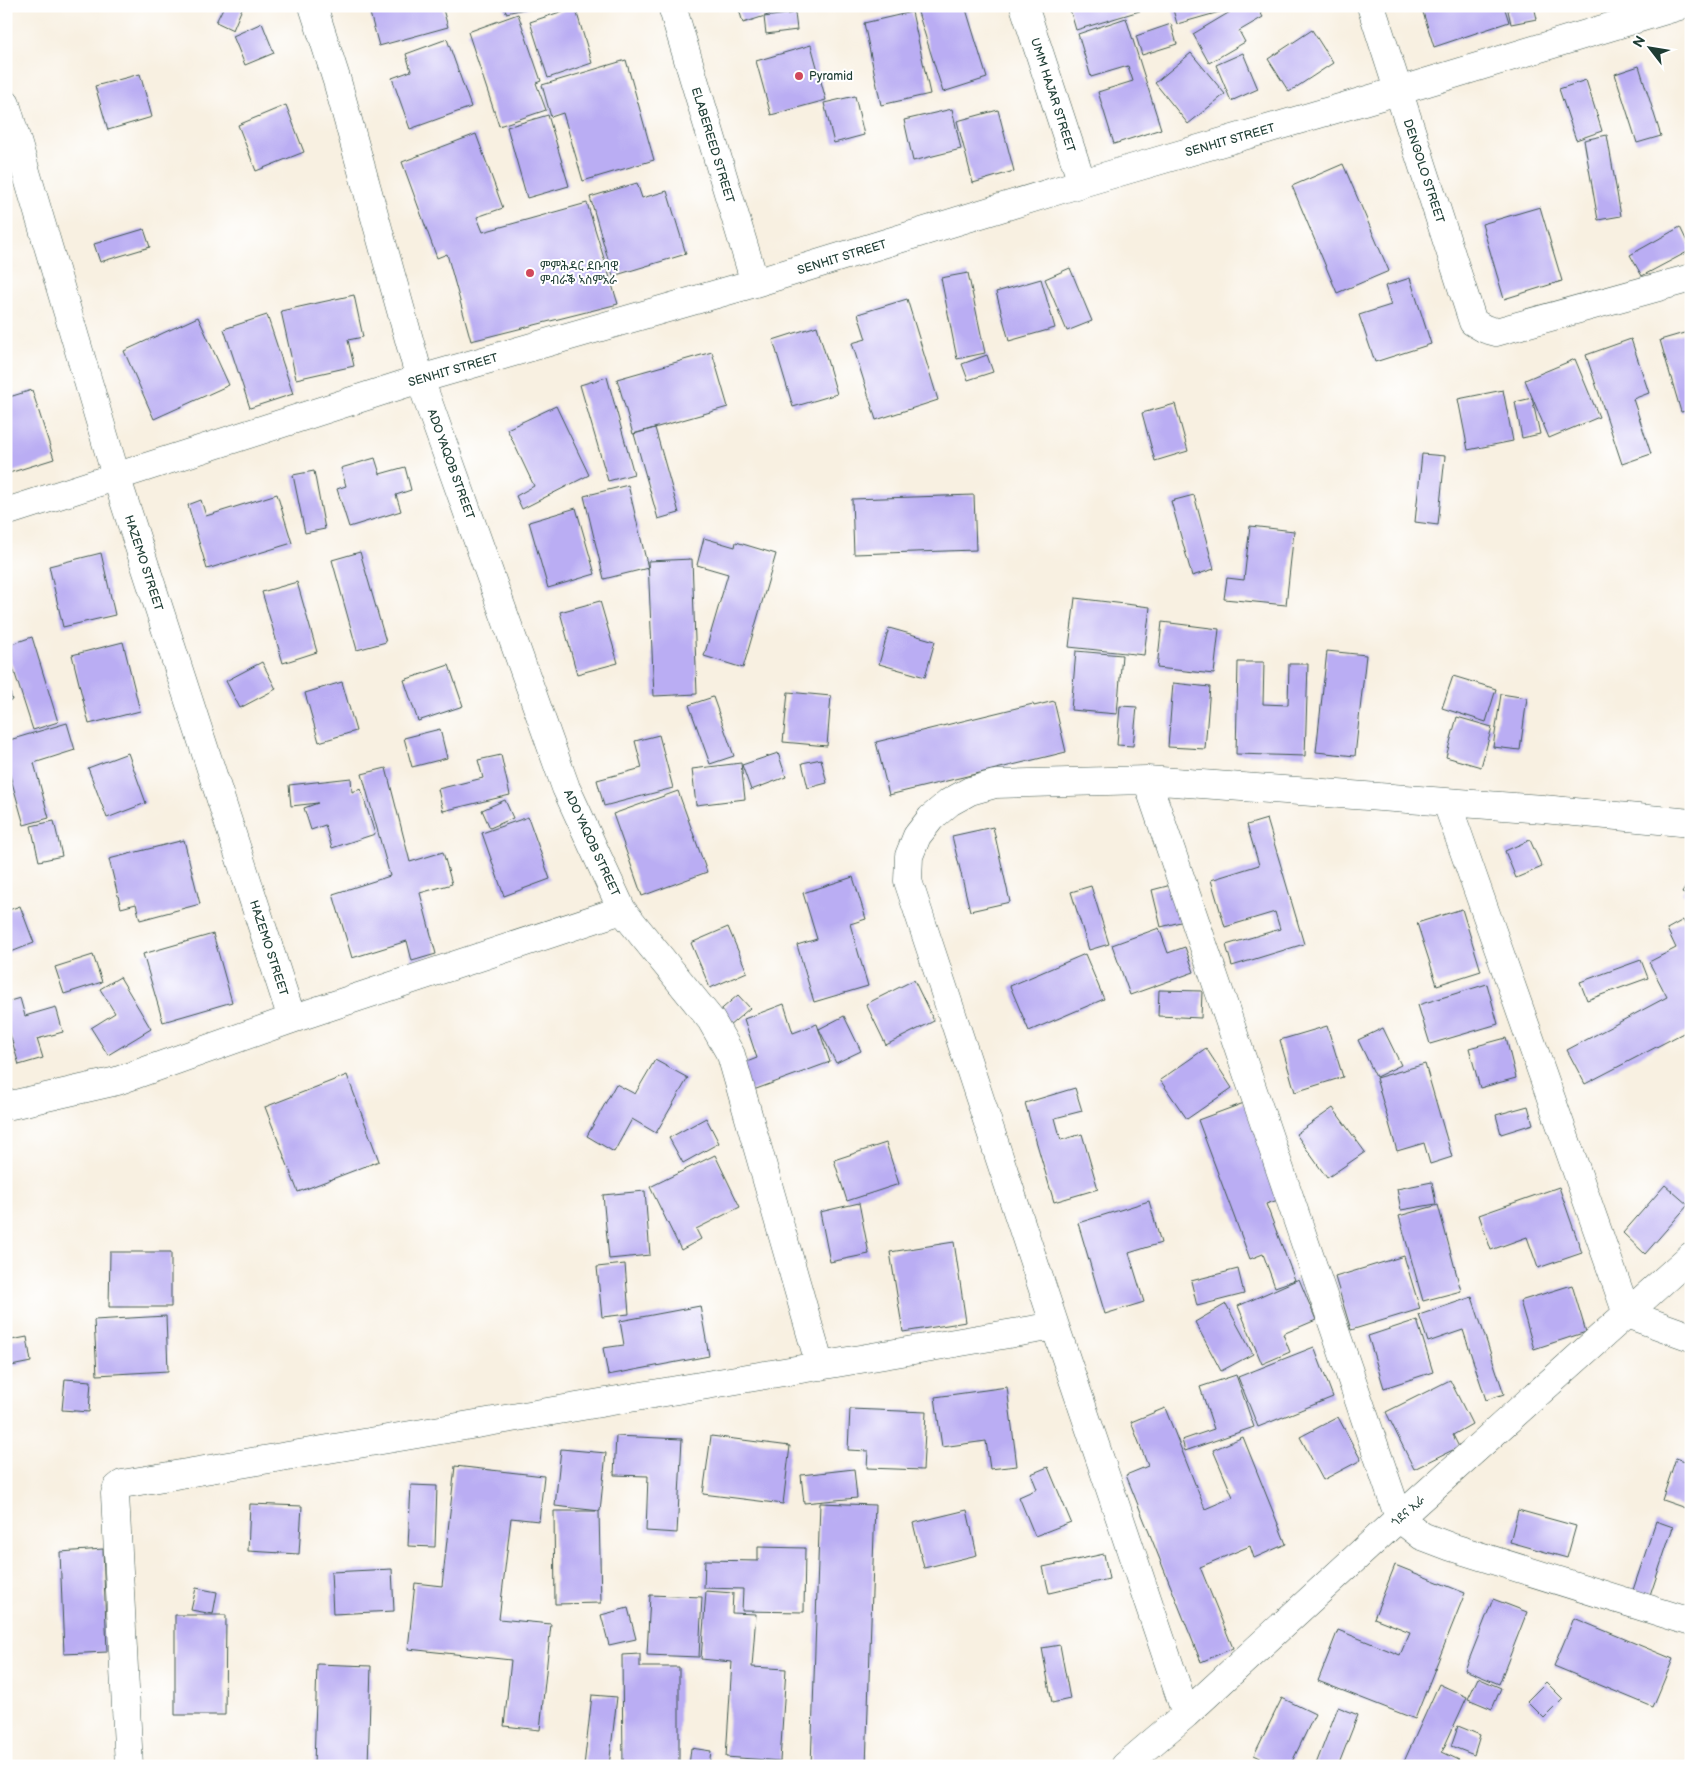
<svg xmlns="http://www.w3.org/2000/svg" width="1697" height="1772" viewBox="0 0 1697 1772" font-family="'Balsamiq Sans','Noto Sans Ethiopic',sans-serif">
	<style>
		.building { fill: #baadf3 }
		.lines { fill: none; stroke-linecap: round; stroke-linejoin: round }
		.minor-casing { stroke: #40584e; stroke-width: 29 }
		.minor { stroke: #fff; stroke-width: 28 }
		.poi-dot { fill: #d1495b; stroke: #fff; stroke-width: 2 }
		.labels { text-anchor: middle; stroke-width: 4; stroke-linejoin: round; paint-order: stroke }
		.poi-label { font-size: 12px; fill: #1f3d34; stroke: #fff; text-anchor: start }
		.street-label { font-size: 12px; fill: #1f3d34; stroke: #fff }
	</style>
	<rect width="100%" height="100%" fill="#fff"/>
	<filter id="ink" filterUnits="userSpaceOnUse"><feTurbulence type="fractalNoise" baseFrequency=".02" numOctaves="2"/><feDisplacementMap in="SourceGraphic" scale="10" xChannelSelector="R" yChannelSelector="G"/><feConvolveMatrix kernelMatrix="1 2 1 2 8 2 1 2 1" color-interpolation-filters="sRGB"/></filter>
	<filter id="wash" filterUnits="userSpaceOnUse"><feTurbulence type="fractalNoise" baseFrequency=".0096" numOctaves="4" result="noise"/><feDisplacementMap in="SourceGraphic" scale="20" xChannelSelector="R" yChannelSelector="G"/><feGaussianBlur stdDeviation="1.12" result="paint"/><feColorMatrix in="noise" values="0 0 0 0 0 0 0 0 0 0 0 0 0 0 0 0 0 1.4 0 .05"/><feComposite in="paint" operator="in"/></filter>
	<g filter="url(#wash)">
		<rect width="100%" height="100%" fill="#f8f0e1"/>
		<g id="blocks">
			<path class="building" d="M224,6H243L233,30L216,22Z
				M368,6H442L448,27L379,46Z
				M504,6H534V7L506,13Z
				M738,6H793V7L743,23Z
				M916,6H965L987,78L943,92Z
				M1069,6H1153V7L1076,30Z
				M1172,6H1229L1230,9L1177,24Z
				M1240,6H1256L1263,17L1239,31L1245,42L1209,63L1193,34Z
				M1421,6H1504L1509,22L1434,47Z
				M1507,6H1534L1537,19L1511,24Z
				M575,7L592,63L548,78L530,22Z
				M912,12L930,94L881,105L864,23Z
				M795,13L797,30L766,34L764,17Z
				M518,14L541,81L536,83L546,110L499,126L468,32Z
				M1126,18L1161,129L1114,144L1098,92L1133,81L1128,66L1091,77L1078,34Z
				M262,23L274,53L245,65L233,36Z
				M1171,24L1177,44L1142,55L1136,36Z
				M1312,30L1333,63L1289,92L1268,59Z
				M447,39L471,107L410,129L392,78L411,71L406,54Z
				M811,45L826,100L771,115L756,61Z
				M1191,53L1225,94L1188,124L1155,83Z
				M1243,53L1258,89L1231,101L1216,65Z
				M626,60L654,160L583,181L563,113L551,117L542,85Z
				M1639,66L1661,136L1637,143L1615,74Z
				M140,74L152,117L108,130L95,86Z
				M1586,80L1602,131L1576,140L1559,89Z
				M855,96L864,135L834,143L824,103Z
				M286,105L304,152L256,171L238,125Z
				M952,109L961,149L913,161L904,120Z
				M998,110L1014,171L973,183L957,121Z
				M548,115L569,186L527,198L507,127Z
				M476,134L503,208L477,217L483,232L587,203L618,304L471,341L447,254L437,258L402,162Z
				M1607,135L1621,216L1598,220L1584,140Z
				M1343,164L1389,271L1337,293L1292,186Z
				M637,183L642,198L667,191L686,254L613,276L590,197Z
				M1540,207L1562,281L1504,299L1482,224Z
				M1680,227L1691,250L1642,276L1630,255Z
				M144,229L150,247L100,262L94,244Z
				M1070,268L1092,321L1067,331L1045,279Z
				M968,273L985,353L957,359L941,278Z
				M1410,278L1431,344L1375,362L1359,315L1391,305L1385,286Z
				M1041,279L1055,328L1009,341L996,292Z
				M354,295L363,337L348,340L354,366L296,379L281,311Z
				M907,299L938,400L876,420L852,343L866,339L858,314Z
				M267,315L293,394L250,408L224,329Z
				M198,317L229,385L154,419L124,351Z
				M817,326L837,394L793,407L773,340Z
				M1691,331V410L1681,412L1660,340Z
				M1631,339L1649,393L1633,399L1651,454L1622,464L1586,355Z
				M712,352L728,407L633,434L617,379Z
				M987,355L993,372L968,380L962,364Z
				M1575,359L1599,417L1549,438L1525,380Z
				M607,377L634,474L608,481L580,385Z
				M32,390L54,459L6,474V398Z
				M1503,390L1513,441L1468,450L1458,399Z
				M1532,398L1540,434L1522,438L1515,402Z
				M1175,404L1188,451L1155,461L1142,413Z
				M556,406L589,475L522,509L516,496L534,486L507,429Z
				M655,428L679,513L658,519L634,434Z
				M1422,454L1445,456L1438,525L1415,522Z
				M375,458L380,474L405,467L411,490L396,495L401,511L349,527L337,489L346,486L341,468Z
				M314,471L325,529L305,533L293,475Z
				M628,485L648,568L604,579L584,496Z
				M277,494L292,543L207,569L188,505L201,500L206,516Z
				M974,495L976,550L854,554L852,499Z
				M1194,495L1214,569L1192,576L1171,501Z
				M576,508L595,574L548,588L529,522Z
				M1250,526L1294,531L1286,605L1224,599L1227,578L1244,580Z
				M704,538L735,547L736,542L776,554L743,668L704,656L728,574L697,565Z
				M360,552L386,642L357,650L332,560Z
				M101,553L115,615L63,627L49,566Z
				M692,559L697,694L654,696L648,561Z
				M297,582L317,652L283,663L262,592Z
				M6,597L11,618L6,619Z
				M1075,598L1150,607L1144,655L1069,647Z
				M600,601L618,663L577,674L560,612Z
				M1162,622L1219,629L1214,674L1157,668Z
				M889,628L935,641L925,677L879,664Z
				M32,637L58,722L33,730L6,646Z
				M123,642L140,711L89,724L72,655Z
				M1076,651L1122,655L1117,714L1071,710Z
				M1327,651L1366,655L1355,756L1316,752Z
				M262,662L276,689L240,708L226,681Z
				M1238,662H1264L1263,704L1288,705L1289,664H1308L1305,756L1236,754Z
				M449,665L463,706L418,721L404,680Z
				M6,675L12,700L6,701Z
				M1453,676L1496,689L1486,722L1442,708Z
				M342,682L356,731L319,742L305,693Z
				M1173,683L1210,687L1205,749L1168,747Z
				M788,692L831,696L827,746L783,742Z
				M1501,694L1527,698L1520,750L1493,747Z
				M713,697L734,756L710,764L689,705Z
				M1054,701L1066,752L889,795L876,742L1033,704L1034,706Z
				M1120,706L1137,707L1133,746L1117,745Z
				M1457,717L1492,727L1481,767L1446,757Z
				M67,723L75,750L34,763L49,818L24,825L6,761V741Z
				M440,729L447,758L412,767L404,738Z
				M659,735L673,788L604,806L597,780L642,768L635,741Z
				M128,753L146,803L107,818L88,768Z
				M778,753L786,777L751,790L742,765Z
				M501,755L510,795L443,811L438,789L483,778L478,760Z
				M821,759L827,783L808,788L802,763Z
				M741,763L745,799L696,805L692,769Z
				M386,768L410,862L443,852L452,884L420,893L436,954L412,961L407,941L352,958L333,894L390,876L362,774Z
				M351,778L352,792L361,789L375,834L332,848L325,825L311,830L304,808L318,803L291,806L289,785Z
				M678,791L707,872L642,896L613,814Z
				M505,800L513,818L490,828L482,810Z
				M528,817L550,879L504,896L482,833Z
				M1267,819L1304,944L1232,966L1226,945L1280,929L1275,912L1225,927L1211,880L1259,865L1247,825Z
				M54,821L62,856L39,861L31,826Z
				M993,827L1010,902L970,911L952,836Z
				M184,840L200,904L140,920L136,904L121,908L109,859Z
				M1530,840L1542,867L1516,878L1505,851Z
				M853,877L866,919L850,924L868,986L814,1002L797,945L817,939L803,893Z
				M1691,878V897L1682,893Z
				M1175,884L1184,921L1161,927L1152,890Z
				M1091,886L1109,944L1089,950L1071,892Z
				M20,906L34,943L6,954V911Z
				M1462,909L1481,971L1437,985L1417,923Z
				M1683,920L1691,936V1029L1585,1084L1567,1050L1667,997L1649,962L1676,948L1667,929Z
				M728,927L747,972L710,988L691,943Z
				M1159,928L1168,953L1185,947L1194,972L1130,995L1112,945Z
				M213,934L232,1002L163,1022L143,954Z
				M1085,954L1104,999L1029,1031L1010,986Z
				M93,955L102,982L64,994L55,967Z
				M1641,960L1648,978L1587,1000L1580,982Z
				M120,977L151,1029L108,1055L91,1028L115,1013L100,989Z
				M914,980L934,1021L886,1045L866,1004Z
				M1487,984L1498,1024L1430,1044L1418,1005Z
				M1159,990L1202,991L1201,1018L1158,1016Z
				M738,995L750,1008L728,1027L716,1014Z
				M20,998L25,1016L56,1007L63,1032L37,1039L43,1058L19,1065L6,1020V1002Z
				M784,1004L793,1033L817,1024L830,1062L748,1092L739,1065L757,1058L744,1019Z
				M844,1016L861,1051L836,1063L819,1029Z
				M1327,1026L1343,1077L1295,1092L1280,1040Z
				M1383,1028L1401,1065L1376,1077L1358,1040Z
				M1506,1038L1516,1078L1480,1088L1469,1048Z
				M1206,1048L1232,1088L1187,1119L1160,1080Z
				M655,1060L688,1078L656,1133L632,1119L614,1152L587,1136L616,1084L635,1094Z
				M1425,1064L1452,1157L1430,1164L1424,1143L1397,1151L1376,1078Z
				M347,1075L379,1161L298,1192L265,1107Z
				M1075,1088L1082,1111L1055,1118L1061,1140L1082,1134L1098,1189L1054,1202L1025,1103Z
				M1244,1103L1281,1199L1266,1204L1295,1280L1275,1287L1263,1254L1250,1259L1198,1120Z
				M1528,1106L1533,1124L1501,1134L1496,1115Z
				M1333,1108L1365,1152L1327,1178L1296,1134Z
				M706,1118L719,1143L683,1163L669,1138Z
				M886,1143L899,1184L847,1201L834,1160Z
				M715,1155L740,1207L696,1229L701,1239L681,1250L650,1187Z
				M1432,1182L1436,1204L1401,1210L1397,1189Z
				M1665,1185L1688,1205L1645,1254L1623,1233Z
				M1559,1187L1582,1253L1538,1268L1527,1237L1491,1250L1479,1215Z
				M645,1191L650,1255L609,1259L603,1195Z
				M1149,1201L1161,1243L1129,1253L1144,1302L1105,1314L1078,1223Z
				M859,1203L869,1254L830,1262L820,1212Z
				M1438,1205L1461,1291L1423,1301L1399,1216Z
				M954,1242L966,1322L903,1332L890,1252Z
				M110,1252H171V1307H109Z
				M1404,1256L1420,1309L1351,1330L1335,1277Z
				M625,1264L629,1314L602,1317L597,1267Z
				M1238,1269L1244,1294L1197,1306L1191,1281Z
				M1299,1279L1316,1320L1283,1334L1290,1352L1262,1364L1238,1306Z
				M1572,1285L1586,1332L1534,1349L1520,1301Z
				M1472,1297L1504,1394L1486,1400L1463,1330L1428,1342L1419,1315Z
				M1226,1304L1253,1354L1221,1371L1195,1322Z
				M700,1306L709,1356L608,1375L603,1348L624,1345L620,1321Z
				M166,1316L168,1371L97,1375L94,1320Z
				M1417,1320L1433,1372L1384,1388L1368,1336Z
				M27,1337L31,1362L6,1367V1341Z
				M1314,1347L1333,1397L1258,1427L1238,1377Z
				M1236,1375L1254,1427L1185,1451L1182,1440L1214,1429L1200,1387Z
				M65,1379L91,1381L89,1412L62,1410Z
				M1450,1380L1472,1424L1453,1435L1459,1447L1414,1469L1386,1412Z
				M1007,1387L1017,1466L990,1469L986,1441L942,1447L935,1397Z
				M1165,1408L1205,1509L1233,1497L1213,1450L1243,1437L1286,1544L1254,1558L1250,1546L1200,1567L1233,1648L1201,1662L1126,1475L1148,1466L1131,1422Z
				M850,1409L926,1412L923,1470L867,1468L868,1451L848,1450Z
				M1338,1417L1361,1460L1323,1480L1300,1437Z
				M616,1436L682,1439L677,1533L646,1531L648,1476L614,1475Z
				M711,1436L790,1446L783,1504L703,1494Z
				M561,1449L606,1453L600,1511L555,1506Z
				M1676,1458L1691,1463V1510L1662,1500Z
				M455,1466L544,1476L539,1521L511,1518L499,1619L551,1624L540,1730L504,1726L511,1660L408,1649L415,1583L442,1586Z
				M1048,1467L1071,1522L1035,1536L1019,1497L1037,1489L1031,1474Z
				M854,1469L857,1498L804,1503L801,1475Z
				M411,1485L437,1486L435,1547L408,1546Z
				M820,1503L875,1505L866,1766H811Z
				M250,1504L302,1506L299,1554L248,1551Z
				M967,1510L977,1555L924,1568L913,1523Z
				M1518,1510L1576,1526L1567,1558L1510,1542Z
				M554,1511H599L601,1603L555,1604Z
				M1656,1521L1673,1527L1650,1596L1633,1590Z
				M758,1547L805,1548L804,1612L742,1611L743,1589L704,1588L705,1560L758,1561Z
				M103,1549L107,1652L64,1654L60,1552Z
				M1104,1554L1109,1579L1049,1593L1043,1567Z
				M1395,1565L1465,1593L1415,1719L1318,1681L1338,1630L1400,1655L1410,1632L1374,1618Z
				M392,1569L394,1611L333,1614L331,1572Z
				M196,1588L217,1592L213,1614L191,1610Z
				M706,1591L733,1593L732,1613L756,1614L752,1667L786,1669L780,1761L726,1757L732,1662L701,1659Z
				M650,1595L702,1597L699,1657L647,1655Z
				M1493,1599L1527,1612L1499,1684L1465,1670Z
				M628,1608L636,1639L609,1645L601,1615Z
				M175,1615H226L225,1715H175Z
				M1574,1618L1673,1659L1653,1707L1554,1666Z
				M1060,1645L1070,1699L1052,1703L1042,1648Z
				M640,1654V1667H679V1766H623L622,1655Z
				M317,1664L371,1666L368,1766H314Z
				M1478,1678L1501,1688L1492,1709L1468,1699Z
				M1546,1682L1563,1699L1544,1718L1527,1701Z
				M1439,1684L1467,1697L1442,1752L1459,1760L1457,1766H1402Z
				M592,1695L617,1697L609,1766H584Z
				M1282,1698L1315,1714L1290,1766H1277L1254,1755Z
				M1338,1707L1358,1715L1338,1766H1319L1316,1764Z
				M1458,1726L1480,1735L1474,1755L1451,1746Z
				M691,1748L711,1751L709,1766H689Z"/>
		</g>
	</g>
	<g filter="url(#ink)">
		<use href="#blocks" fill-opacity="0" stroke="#40584e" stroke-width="1"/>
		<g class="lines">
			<defs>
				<path id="minor" d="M313,6L337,81L420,379L566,788L622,910L711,1020L731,1055L820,1366
					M672,6L755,283
					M1024,6L1082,183
					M1371,6L1473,322L1485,329L1496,332L1691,278
					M6,104L116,476L292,1019
					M6,512L420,379L755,283L1082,183L1398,91L1679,6
					M1147,780L1399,1518L1422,1536L1451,1547L1691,1622
					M1447,803L1627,1314L1691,1337
					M6,1103L11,1105L117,1081L292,1019L622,910
					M1186,1714L1055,1326L908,881L909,856L917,836L931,818L950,802L970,791L995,784L1147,780L1543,809L1691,823
					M129,1766L115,1494L117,1488L122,1484L1055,1326
					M1125,1766L1186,1714L1399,1518L1691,1256"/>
			</defs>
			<use href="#minor" class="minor-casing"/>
			<use href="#minor" class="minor"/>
		</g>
	</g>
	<g class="poi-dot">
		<circle cx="799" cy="76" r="5"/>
		<circle cx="530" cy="273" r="5"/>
	</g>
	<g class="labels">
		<g class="poi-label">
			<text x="809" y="80">Pyramid</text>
			<text x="540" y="270">ምምሕዳር ደቡባዊ<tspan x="540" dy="14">ምብራቕ ኣስምአራ</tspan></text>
		</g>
		<g class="street-label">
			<text transform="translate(1053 95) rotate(72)" y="4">UMM HAJAR STREET</text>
			<text transform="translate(1230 140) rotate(-16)" y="4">SENHIT STREET</text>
			<text transform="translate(713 145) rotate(73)" y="4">ELABEREED STREET</text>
			<text transform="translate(1424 171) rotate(72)" y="4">DENGOLO STREET</text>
			<text transform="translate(842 257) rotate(-17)" y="4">SENHIT STREET</text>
			<text transform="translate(453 370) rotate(-16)" y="4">SENHIT STREET</text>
			<text transform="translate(451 464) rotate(70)" y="4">ADO YAQOB STREET</text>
			<text transform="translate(144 563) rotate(72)" y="4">HAZEMO STREET</text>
			<text transform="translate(592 843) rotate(65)" y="4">ADO YAQOB STREET</text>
			<text transform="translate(269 948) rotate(72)" y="4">HAZEMO STREET</text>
			<text transform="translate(1408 1511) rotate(-42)" y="4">ጎደና ኢራ</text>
		</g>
	</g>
	<rect width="1697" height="1772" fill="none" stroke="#fff" stroke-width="25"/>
	<g transform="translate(1650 48) rotate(301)" stroke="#ffffff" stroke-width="4" paint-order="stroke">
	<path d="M0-4L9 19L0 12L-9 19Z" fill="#1f3d34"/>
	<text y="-8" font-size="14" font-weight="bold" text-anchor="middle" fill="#1f3d34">N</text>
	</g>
</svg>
